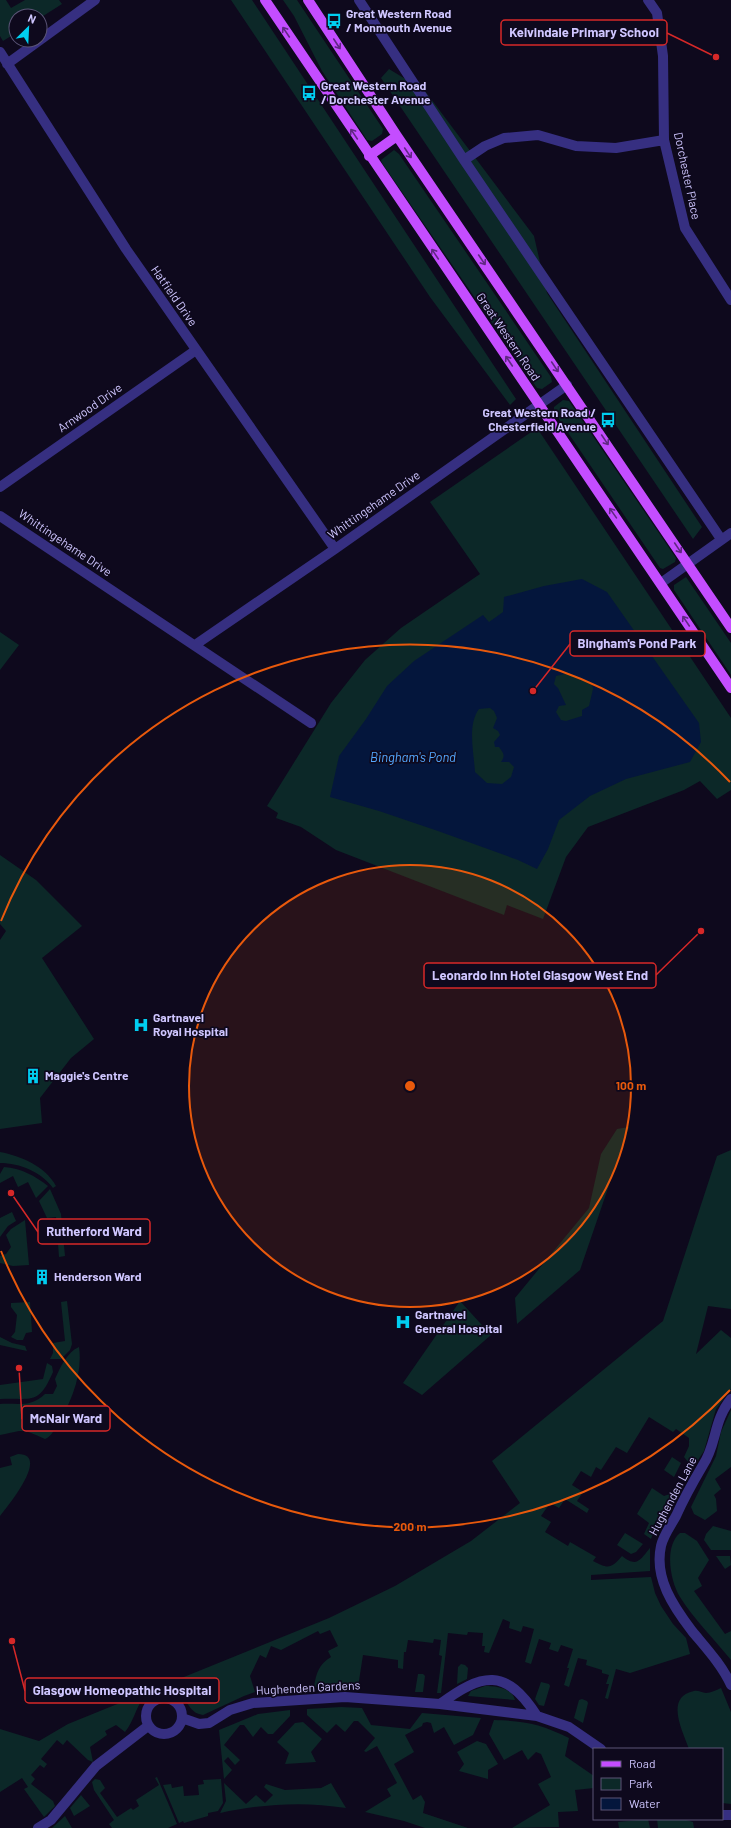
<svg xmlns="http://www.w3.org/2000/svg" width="731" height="1828" viewBox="0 0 731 1828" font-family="Barlow,sans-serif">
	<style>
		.green { fill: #0c2828 }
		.water { fill: #04163c; fill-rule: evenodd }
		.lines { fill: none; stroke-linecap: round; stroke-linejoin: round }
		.minor { stroke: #362f81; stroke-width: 10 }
		.primary { stroke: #c44dff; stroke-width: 10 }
		.oneway { stroke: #602883 }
		.ring { fill: none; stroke: #e8590c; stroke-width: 2 }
		.labels { text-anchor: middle; stroke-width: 3.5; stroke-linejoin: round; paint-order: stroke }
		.poi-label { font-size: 12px; font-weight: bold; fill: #cfc6ff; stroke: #0e091d; text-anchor: start }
		.street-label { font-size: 12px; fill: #cfc6ff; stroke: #0e091d }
		.water-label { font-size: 13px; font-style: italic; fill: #54a8ff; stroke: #0e091d }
		.centre { fill: #e8590c; stroke: #0e091d; stroke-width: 2 }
		.ring-label { font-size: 12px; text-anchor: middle; font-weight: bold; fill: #e8590c; stroke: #0e091d; stroke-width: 3.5; stroke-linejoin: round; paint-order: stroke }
		.leader { fill: none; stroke: #d62828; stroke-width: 1.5 }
		.callout-dot { fill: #d62828; stroke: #0e091d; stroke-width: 1.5 }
		.callout { fill: #0e091d; stroke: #d62828; stroke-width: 1.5 }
		.callout-label { font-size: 13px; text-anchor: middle; font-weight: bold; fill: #cfc6ff }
	</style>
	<rect width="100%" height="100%" fill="#0e091d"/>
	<path class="green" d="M0,0H6L11,8L25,0H59L62,4L40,18V16H16V33L3,41L0,36Z
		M231,0H252L516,399L510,405L430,297Z
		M283,0H297L383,129L382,134L372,141L367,140L322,71L294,16Z
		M389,69L425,91L534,236L547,293L702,527L693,539L381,78Z
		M394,150L399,154L551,377L552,382L542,389L537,388L382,163L381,160Z
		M563,400L569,401L676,558L675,562L663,569L660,568L554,412V407Z
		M537,428L731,718V790L717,799L700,781L684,790L588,827L566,857L543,919L507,905L504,915L336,850L301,827L276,818L278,813L267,806L331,703L365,660L401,628L480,574L430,502Z
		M686,577L731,643V675L674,590V585Z
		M0,632L19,645L0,670Z
		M0,855L36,880L82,926L42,958L94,1039L71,1058L40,1098L42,1123L0,1129V940L6,931L0,924Z
		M629,1127L580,1270L517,1324L515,1298L589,1208L601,1154L617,1129Z
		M731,1150V1309L708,1306L696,1354L721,1330L731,1338V1389L716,1409L704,1451L698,1460L684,1473L689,1463L684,1457L689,1446V1438L676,1429L673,1432L649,1417L627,1453L616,1447L601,1470L596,1467L591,1477L581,1471L572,1485L583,1492L577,1501L589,1509L587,1513L565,1499L559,1508L550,1503L541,1516L551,1522L545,1532L568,1546L570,1542L596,1557L593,1561C608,1569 611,1569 622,1556C637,1568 640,1560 650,1548V1571L591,1575V1580L651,1577L655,1593L661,1606L673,1624L686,1638L690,1654L630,1673L616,1669L608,1699L605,1698L609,1684H606L609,1675L602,1673V1670L586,1665L587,1660L578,1658L569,1687L564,1685L569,1668H567L573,1649L561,1645L558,1652L549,1649L551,1643L539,1639L531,1664L525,1662L534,1629L523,1626L521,1632L509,1628L510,1622L503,1619L489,1653L484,1652L485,1646H482L483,1633L468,1632L467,1635L448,1633L441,1693H437L442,1656L439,1655L441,1640L434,1639L433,1643L408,1640L406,1652H404L403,1669L398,1668V1660L363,1655L358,1687H314C316,1673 319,1664 331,1657L328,1651L338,1646L330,1630L320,1634L318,1631L281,1650L271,1646L266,1658L260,1655L250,1676L255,1692L244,1696L203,1715C191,1713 190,1706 183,1698C172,1687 153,1688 143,1699C136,1707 134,1721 125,1732L116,1725L105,1731L107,1735L90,1747L93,1762L88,1760L67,1740L63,1745L57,1740L41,1759L47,1764L44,1768L40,1765L31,1775L35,1779L31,1784L53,1801L55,1806L44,1817L24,1789L28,1787L22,1778L0,1792V1729L39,1741L68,1724L329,1618L395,1586L471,1541L520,1503L492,1461L663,1321L717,1156Z
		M0,1152C21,1156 45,1166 56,1186L53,1188C41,1172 20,1163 0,1163Z
		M4,1167C21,1168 35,1176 48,1186L36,1198L28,1182L18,1187L13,1176L0,1183V1174Z
		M50,1189L61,1214L65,1256L59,1257L56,1217L47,1218L39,1201Z
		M12,1212L16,1221L8,1226L0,1237V1218Z
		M25,1220L29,1265L13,1266L0,1263V1256L6,1254L11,1247L6,1235L11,1229Z
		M67,1301L72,1344L70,1350L61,1359H50L53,1353V1343L65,1341L61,1302Z
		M460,1301L491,1335L422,1395L403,1383Z
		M30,1302L32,1332L26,1333L23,1340H17L11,1337L15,1332L17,1315L11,1307V1303Z
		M0,1337L12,1343L25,1346L27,1351L0,1345Z
		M79,1347C83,1374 71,1403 57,1426C53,1431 51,1437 45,1439C21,1428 24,1430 0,1435V1404C19,1403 30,1408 45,1394H53L57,1386L55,1379C60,1368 67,1352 79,1347Z
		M47,1363L52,1366L53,1372C38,1407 31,1397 0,1399V1385L43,1379Z
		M731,1410V1467L715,1479L721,1489L714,1495L716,1499L717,1511L705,1520L694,1514L691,1507L716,1456L721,1432Z
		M18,1454C51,1454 7,1507 0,1516V1468L12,1465L10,1457Z
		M672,1457L681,1463L674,1477L664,1470Z
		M652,1488L664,1496L670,1494L672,1495L657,1523L651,1539L644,1534L649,1523L637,1514Z
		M713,1526L731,1531V1550H711L704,1540L706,1534Z
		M625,1533L643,1544L636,1552L631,1554L617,1545Z
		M680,1533H685L697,1541L709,1560L698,1578L702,1586L694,1591L725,1634L731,1631V1660C715,1640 693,1618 680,1597C670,1581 664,1546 680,1533Z
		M716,1556H730L731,1565L725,1569Z
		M461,1664L465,1665L468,1668L467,1679L457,1684L458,1667Z
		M418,1674H423L425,1676L423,1692H415Z
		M541,1682L549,1684L550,1686L544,1706L539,1705L535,1699Z
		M485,1686C496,1686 512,1688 515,1700L468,1696L471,1691Z
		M721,1688L731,1712V1804L722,1803V1749H689C683,1732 664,1697 694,1691C698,1690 702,1693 706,1693C711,1693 716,1690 721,1688Z
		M582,1699L587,1701L588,1703L583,1723L574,1718L579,1700Z
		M341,1707L362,1708L371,1725L410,1729L422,1713L481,1718L473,1735L454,1745L444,1727L434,1733L431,1723L427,1722L423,1723L422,1726L405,1735L414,1752L394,1764L413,1800L421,1795L425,1802L423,1813L468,1828H425L404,1821L365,1812L391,1796L387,1789L397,1783L377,1746L366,1752L364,1751L375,1738L358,1721H354L345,1732L336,1724L327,1733L307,1715V1709Z
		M290,1710V1716L273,1734H268L261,1727L253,1737L244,1725H240L224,1745L240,1760L235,1765L228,1757L224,1761L232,1770L224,1779L219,1730L258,1714Z
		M494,1720C525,1721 541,1724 569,1738L565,1756L594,1776V1788L575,1790L578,1811L558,1812L559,1827L512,1828L550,1805L538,1784L551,1777L541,1754L536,1752L528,1760L522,1750L504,1760L489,1734Z
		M303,1722L322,1739L311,1752L316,1762L285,1764L289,1753L277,1742L295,1723Z
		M477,1741L486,1744L498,1764L488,1770V1779L459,1771L464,1764L457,1752Z
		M157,1777L177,1824L168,1828H112L109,1824L114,1820L94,1790L92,1782L95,1779L100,1780L105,1788L100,1793L117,1817L131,1808L133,1810L139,1806L136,1800L159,1785L155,1778Z
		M221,1779L223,1803L218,1811L208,1813V1816L184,1823L183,1821L179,1823L163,1785L171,1784L172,1788L183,1786L184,1796L199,1795L198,1785L204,1784L203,1780Z
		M224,1783L246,1804L256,1795L265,1803L273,1795L264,1787L266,1784L285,1790L321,1788L331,1783L346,1808C303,1801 262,1804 220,1813L226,1801Z
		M81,1795L90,1806L74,1816L70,1808Z
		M65,1816L72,1828H52Z
		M648,1819L650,1828H619L618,1822Z
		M657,1819H683L693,1822L694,1828H658Z"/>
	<path class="water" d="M582,579L607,592L699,723L701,742L690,762L626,779L590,796L559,820L548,849L537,869L518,860L438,831L379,811L330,797L339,756L366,719L387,686L414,661L483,615L489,622L503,612L504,597L544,586ZM569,673L592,685L593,689L589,706L582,710V716L566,721L561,720L556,712L559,706L566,705L558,688L554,684L556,676ZM490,708L494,711L497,718L493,728L498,731L500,735L494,742L495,747H499C503,753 506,755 501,762H509L514,767L511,777L502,784L487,783L475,772C474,753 467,725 479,709Z"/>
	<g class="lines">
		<path class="minor" d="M359,0L464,160L721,539
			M648,0L657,13L663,56L664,140L685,228L731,300
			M40,40L95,0
			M0,52L126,249L335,549
			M7,64L40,40
			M464,160L485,146L504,138L538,135L576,146L616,148L664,140
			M0,487L196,350
			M0,516L311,723
			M661,583L731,533
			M195,645L335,549L567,385
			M731,1399C713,1421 717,1444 703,1465C693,1482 684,1498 676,1516C671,1525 663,1536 661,1546C654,1578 673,1606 692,1631C706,1648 722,1665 731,1685
			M146 1716a18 18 0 1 1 36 0a18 18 0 1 1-36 0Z
			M440,1704C482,1673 506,1667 537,1716
			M182,1718L199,1724L209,1723L230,1710L253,1703L345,1697L440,1704L537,1716L569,1727L601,1749
			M722,1815H731
			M38,1828L51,1820L96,1766L148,1726"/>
		<path class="primary" d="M265,0L731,688
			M308,0L397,136L731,628
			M369,156L397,136"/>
	</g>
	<defs><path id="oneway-shaft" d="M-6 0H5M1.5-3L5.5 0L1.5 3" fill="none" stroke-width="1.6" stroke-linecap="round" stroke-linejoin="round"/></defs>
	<g class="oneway">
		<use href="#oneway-shaft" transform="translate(286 32) rotate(-124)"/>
		<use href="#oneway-shaft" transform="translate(337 44) rotate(57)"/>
		<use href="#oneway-shaft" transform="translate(354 134) rotate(-124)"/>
		<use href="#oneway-shaft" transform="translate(408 153) rotate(56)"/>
		<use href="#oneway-shaft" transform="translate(435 254) rotate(-124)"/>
		<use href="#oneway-shaft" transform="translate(482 260) rotate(56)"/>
		<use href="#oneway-shaft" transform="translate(509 361) rotate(-124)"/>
		<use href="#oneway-shaft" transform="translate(555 367) rotate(56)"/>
		<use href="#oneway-shaft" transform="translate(605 440) rotate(56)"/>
		<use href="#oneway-shaft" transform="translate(613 513) rotate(-125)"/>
		<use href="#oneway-shaft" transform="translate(678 548) rotate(56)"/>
		<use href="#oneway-shaft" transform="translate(686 621) rotate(-124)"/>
	</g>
	<circle cx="410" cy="1086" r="221" fill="#e8590c" fill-opacity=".12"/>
	<g class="ring">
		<circle cx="410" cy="1086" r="221"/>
		<path d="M730 1390A441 441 0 0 1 1 1251M1 921A441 441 0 0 1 730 782"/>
	</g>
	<defs>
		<symbol id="bus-bare" viewBox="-9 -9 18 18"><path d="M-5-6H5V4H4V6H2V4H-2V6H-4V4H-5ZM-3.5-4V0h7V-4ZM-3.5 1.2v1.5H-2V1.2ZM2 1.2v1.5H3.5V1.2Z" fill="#00cef1" stroke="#0e091d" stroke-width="2.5" paint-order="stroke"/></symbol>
		<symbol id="hospital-bare" viewBox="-9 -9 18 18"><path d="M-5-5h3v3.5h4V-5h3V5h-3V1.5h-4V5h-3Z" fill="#00cef1" stroke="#0e091d" stroke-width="2.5" paint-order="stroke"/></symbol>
		<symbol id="building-bare" viewBox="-9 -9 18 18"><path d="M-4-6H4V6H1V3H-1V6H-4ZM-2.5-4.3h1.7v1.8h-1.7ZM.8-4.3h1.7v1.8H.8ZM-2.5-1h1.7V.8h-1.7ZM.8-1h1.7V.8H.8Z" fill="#00cef1" stroke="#0e091d" stroke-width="2.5" paint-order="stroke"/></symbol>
	</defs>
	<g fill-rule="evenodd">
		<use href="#bus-bare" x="323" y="10" width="22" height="22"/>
		<use href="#bus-bare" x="298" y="82" width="22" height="22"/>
		<use href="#bus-bare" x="597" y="409" width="22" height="22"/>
		<use href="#hospital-bare" x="130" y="1014" width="22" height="22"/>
		<use href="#building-bare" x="22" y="1065" width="22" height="22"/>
		<use href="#building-bare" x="31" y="1266" width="22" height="22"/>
		<use href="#hospital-bare" x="392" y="1311" width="22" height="22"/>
	</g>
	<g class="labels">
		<g class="poi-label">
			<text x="346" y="18">Great Western Road<tspan x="346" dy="14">/ Monmouth Avenue</tspan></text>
			<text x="321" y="90">Great Western Road<tspan x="321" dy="14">/ Dorchester Avenue</tspan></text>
			<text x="596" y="417" text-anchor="end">Great Western Road /<tspan x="596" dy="14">Chesterfield Avenue</tspan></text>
			<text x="153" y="1022">Gartnavel<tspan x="153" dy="14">Royal Hospital</tspan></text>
			<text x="45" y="1080">Maggie's Centre</text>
			<text x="54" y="1281">Henderson Ward</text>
			<text x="415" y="1319">Gartnavel<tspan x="415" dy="14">General Hospital</tspan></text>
		</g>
		<g class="street-label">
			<text transform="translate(687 176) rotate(78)" y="4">Dorchester Place</text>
			<text transform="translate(174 296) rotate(55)" y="4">Hatfield Drive</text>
			<text transform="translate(508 337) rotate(56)" y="4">Great Western Road</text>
			<text transform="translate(90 408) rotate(-35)" y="4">Arnwood Drive</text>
			<text transform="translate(374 505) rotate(-35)" y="4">Whittingehame Drive</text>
			<text transform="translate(65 543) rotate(34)" y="4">Whittingehame Drive</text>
			<text transform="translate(673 1496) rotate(-62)" y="4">Hughenden Lane</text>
			<text transform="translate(308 1688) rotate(-3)" y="4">Hughenden Gardens</text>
		</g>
		<g class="water-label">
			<text x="413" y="762">Bingham's Pond</text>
		</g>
	</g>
	<circle cx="410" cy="1086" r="6" class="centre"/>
	<g class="ring-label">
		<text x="631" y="1090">100 m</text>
		<text x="410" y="1531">200 m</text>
	</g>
	<path class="leader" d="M716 57L667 33M533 691L570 644M701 931L656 975M11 1193L38 1232M19 1368L22 1419M12 1641L25 1691"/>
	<g class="callout-dot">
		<circle cx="716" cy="57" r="4"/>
		<circle cx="533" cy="691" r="4"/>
		<circle cx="701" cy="931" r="4"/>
		<circle cx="11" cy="1193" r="4"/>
		<circle cx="19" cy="1368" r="4"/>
		<circle cx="12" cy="1641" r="4"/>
	</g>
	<g class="callout">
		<rect x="501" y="20" width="166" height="25" rx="4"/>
		<rect x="570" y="631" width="135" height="25" rx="4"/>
		<rect x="424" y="963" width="232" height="25" rx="4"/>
		<rect x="38" y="1219" width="112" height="25" rx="4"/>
		<rect x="22" y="1406" width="88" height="25" rx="4"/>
		<rect x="25" y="1678" width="194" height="25" rx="4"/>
	</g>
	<g class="callout-label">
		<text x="584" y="37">Kelvindale Primary School</text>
		<text x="637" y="648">Bingham's Pond Park</text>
		<text x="540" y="980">Leonardo Inn Hotel Glasgow West End</text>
		<text x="94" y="1236">Rutherford Ward</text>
		<text x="66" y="1423">McNair Ward</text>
		<text x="122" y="1695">Glasgow Homeopathic Hospital</text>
	</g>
	<rect x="593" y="1748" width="130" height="72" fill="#0e091d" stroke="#5b5577"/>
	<rect x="601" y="1761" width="20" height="6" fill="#c44dff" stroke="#5b5577"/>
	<text x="629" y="1768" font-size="12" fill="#cfc6ff">Road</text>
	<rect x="601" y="1778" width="20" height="12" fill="#0c2828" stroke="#5b5577"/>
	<text x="629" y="1788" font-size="12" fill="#cfc6ff">Park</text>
	<rect x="601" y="1798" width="20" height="12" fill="#04163c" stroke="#5b5577"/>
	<text x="629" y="1808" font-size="12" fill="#cfc6ff">Water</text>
	<g transform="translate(28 28) rotate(24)"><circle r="19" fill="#0e091d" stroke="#5b5577"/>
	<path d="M0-3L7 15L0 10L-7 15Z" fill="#00cef1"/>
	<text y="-6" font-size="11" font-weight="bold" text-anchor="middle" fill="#cfc6ff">N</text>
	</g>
</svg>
